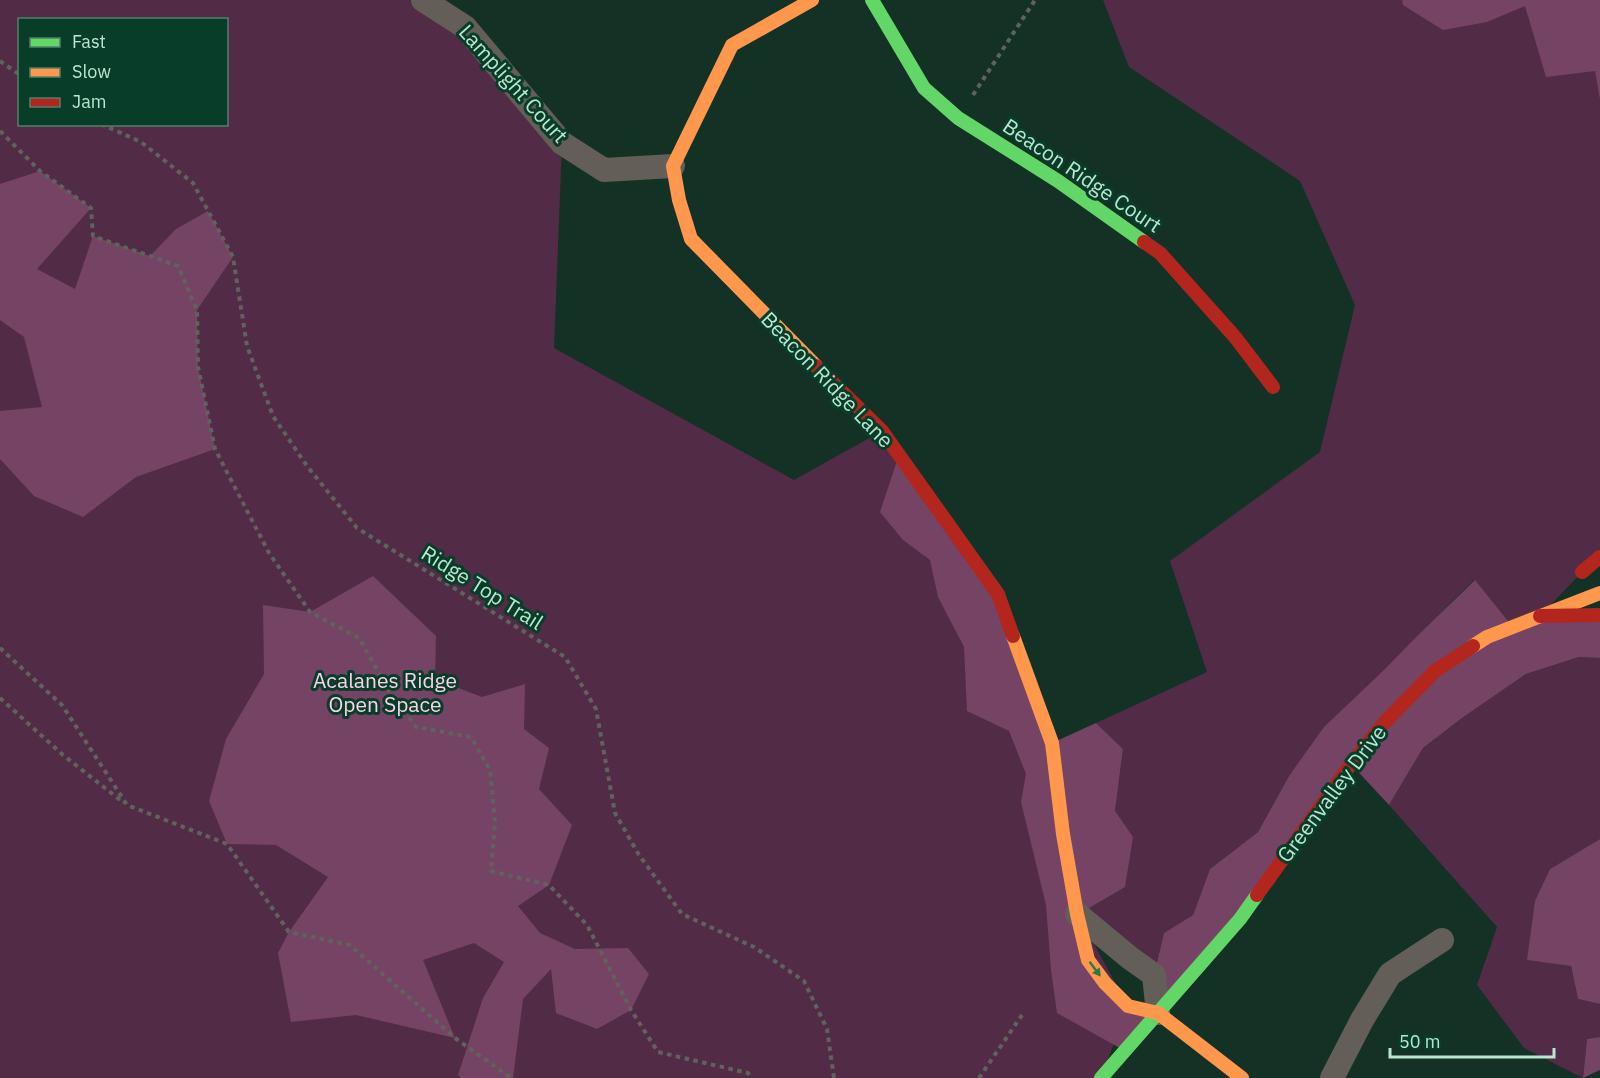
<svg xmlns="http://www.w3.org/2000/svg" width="1600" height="1078" viewBox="0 0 1600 1078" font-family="'IBM Plex Sans',sans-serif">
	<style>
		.green { fill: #522c46; fill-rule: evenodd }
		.forest { fill: #754363 }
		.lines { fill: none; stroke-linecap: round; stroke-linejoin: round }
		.path { stroke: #5f635c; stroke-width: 4; stroke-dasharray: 4.5 4.5; stroke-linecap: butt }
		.street { stroke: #645e58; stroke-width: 24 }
		.fast { stroke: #63d668; stroke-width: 14 }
		.slow { stroke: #ff974d; stroke-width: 14 }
		.jam { stroke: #b3261e; stroke-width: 14 }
		.oneway { fill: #2c7a42 }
		.labels { text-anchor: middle; stroke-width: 6; stroke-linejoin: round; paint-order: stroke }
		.street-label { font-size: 21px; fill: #bae5cf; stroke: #083d29 }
		.park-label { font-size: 21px; fill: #f9d2e8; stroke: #083d29 }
	</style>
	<rect width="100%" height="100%" fill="#143126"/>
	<path class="green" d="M0,0H423L562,143L554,348L794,480L882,431L1052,743L1115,811L1123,749L1096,723L1207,672L1170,561L1320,452L1355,305L1300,181L1129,67L1103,0H1584L1600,100V557L1582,572L1540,616L1512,626L1474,580L1419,634L1289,776L1258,832L1210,869L1193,915L1164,933L1154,975L1078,915L1128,1006L1101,1078H0ZM20,20H226V124H20Z
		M1579,657L1600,658V839L1550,869L1527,959L1571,966L1578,999L1600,1004V1037L1587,1039L1583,1078L1524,1048L1477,985L1497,927L1389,805L1423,748L1462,718L1526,674Z"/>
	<path class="forest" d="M1402,0H1600V100L1595,71L1546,77L1525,6L1487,22L1443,30L1403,5Z
		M40,171L91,208L37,269L75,289L93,236L150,256L176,229L208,211L233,257L197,310L198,367L215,449L136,477L83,517L34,496L0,459V411L42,407L24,337L0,320V184Z
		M899,455L998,594L1052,743L1096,723L1123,749L1115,811L1133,837L1125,887L1077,915L1088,960L1105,983L1128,1006L1158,1012L1154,975L1164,933L1193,915L1210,869L1258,832L1289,776L1324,727L1384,670L1419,634L1475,580L1512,626L1540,616L1588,614L1600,615V658L1579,657L1526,674L1462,718L1423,748L1389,805L1351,764L1240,919L1125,1051L1057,1013L1051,970L1046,905L1021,802L1026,774L1009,731L967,711L964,647L938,597L930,560L903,540L880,512Z
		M373,576L436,636L435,679L482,697L525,684L524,729L549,748L539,789L572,825L549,885L518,906L540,933L575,949L628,948L649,974L631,1010L597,1029L556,1013L551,969L523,999L513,1078H461L458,1075L483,998L504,962L474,943L423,960L455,1038L356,1015L291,1022L278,953L289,932L328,877L276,845L227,844L209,801L226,739L264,674L263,605L310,612Z
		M1600,839V1004L1578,999L1571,966L1527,960L1535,901L1550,869Z
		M1600,1037V1070L1583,1078L1587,1039Z"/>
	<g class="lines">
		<path class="path" d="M0,61L20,75
			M973,95L1035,0
			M101,124L141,142L193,183L233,257L247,346L273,416L307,466L357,528L565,657L596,709L615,813L639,855L682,914L754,947L804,981L827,1029L834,1078
			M0,131L40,171L91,208L93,236L178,266L197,310L198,367L215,449L269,553L310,612L359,638L386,686L416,727L471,737L490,770L495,822L491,871L549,885L587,925L631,1010L658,1052L748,1073L751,1078
			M0,648L62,705L127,805L227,844L289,932L350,945L455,1038L511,1078
			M0,698L63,755L124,803
			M979,1078L1022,1015"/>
		<path class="street" d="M423,0L465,27L562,143L604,170L673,166
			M1077,914L1130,958L1154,975L1158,1013
			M1332,1078L1362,1020L1390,974L1442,940"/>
		<path class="fast" d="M872,0L924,88L958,118L1058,181L1144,242
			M1101,1078L1240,919L1257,895"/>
		<path class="slow" d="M812,0L732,45L673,166L679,200L691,239L816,366
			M1013,636L1052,743L1063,834L1077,914L1088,960L1105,983L1128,1006L1158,1013L1242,1078
			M1473,646L1487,637L1600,593"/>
		<path class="jam" d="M1144,242L1160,253L1235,337L1273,387
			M816,366L882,431L998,594L1013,636
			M1582,572L1600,557
			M1540,616L1600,615
			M1257,895L1351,764L1382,725L1435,671L1473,646"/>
	</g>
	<defs><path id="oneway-solid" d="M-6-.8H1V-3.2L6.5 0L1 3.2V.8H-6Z" transform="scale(1.5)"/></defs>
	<use class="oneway" href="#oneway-solid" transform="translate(1095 969) rotate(53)"/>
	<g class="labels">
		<g class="street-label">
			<text transform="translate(513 84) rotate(48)" y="7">Lamplight Court</text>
			<text transform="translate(1082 176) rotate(34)" y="7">Beacon Ridge Court</text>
			<text transform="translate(827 380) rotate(46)" y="7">Beacon Ridge Lane</text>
			<text transform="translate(482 588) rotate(32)" y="7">Ridge Top Trail</text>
			<text transform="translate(1332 794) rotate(-53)" y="7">Greenvalley Drive</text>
		</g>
		<g class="park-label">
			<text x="385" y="688">Acalanes Ridge<tspan x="385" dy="24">Open Space</tspan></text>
		</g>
	</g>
	<rect x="18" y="18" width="210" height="108" fill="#083d29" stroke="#4f806b" stroke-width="1.5"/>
	<rect x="30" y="38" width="30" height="9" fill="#63d668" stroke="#4f806b" stroke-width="1.5"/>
	<text x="72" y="48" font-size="18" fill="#bae5cf">Fast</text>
	<rect x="30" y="68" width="30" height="9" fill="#ff974d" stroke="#4f806b" stroke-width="1.5"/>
	<text x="72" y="78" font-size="18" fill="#bae5cf">Slow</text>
	<rect x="30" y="98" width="30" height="9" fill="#b3261e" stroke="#4f806b" stroke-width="1.5"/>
	<text x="72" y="108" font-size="18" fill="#bae5cf">Jam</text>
	<path d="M1390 1048v9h164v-9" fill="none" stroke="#bae5cf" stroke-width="3"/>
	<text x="1399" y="1048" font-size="18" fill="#bae5cf" stroke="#083d29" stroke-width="4.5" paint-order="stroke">50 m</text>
</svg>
